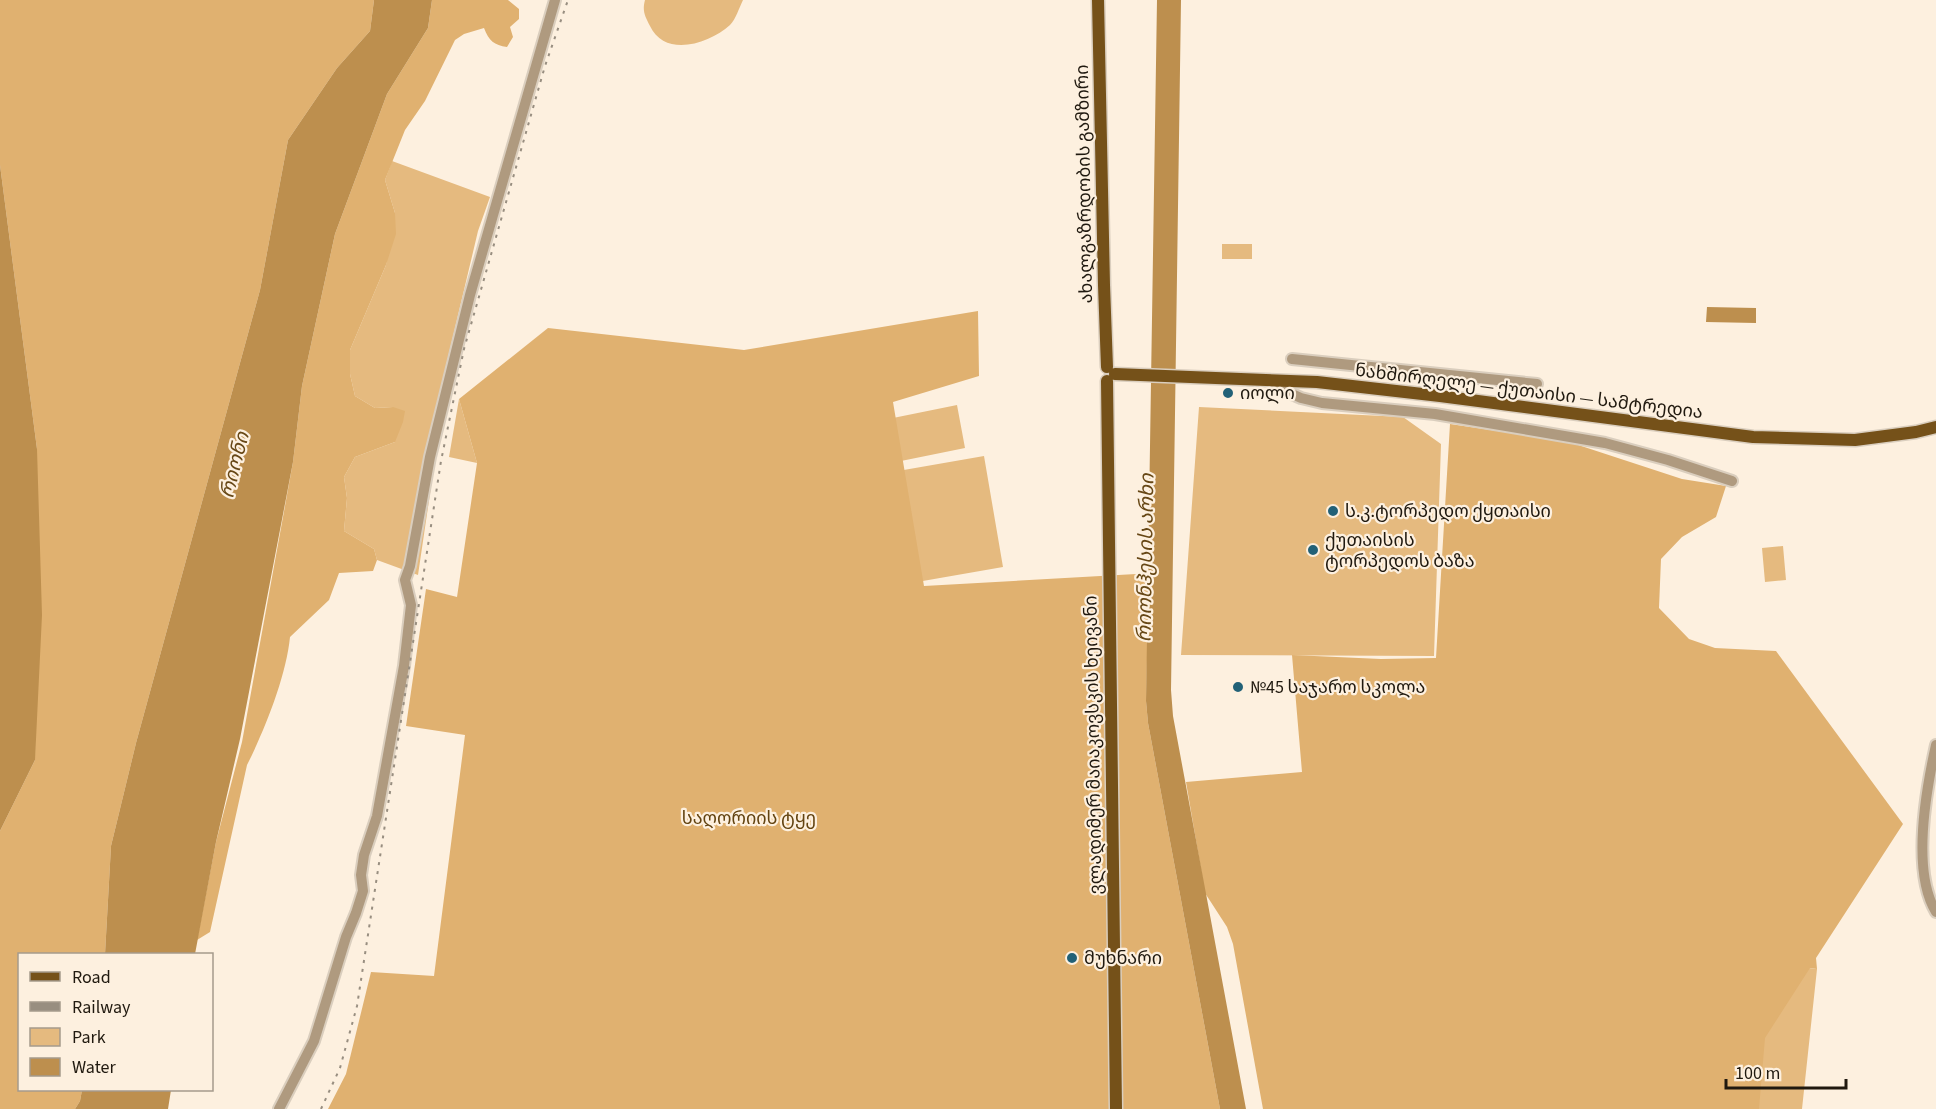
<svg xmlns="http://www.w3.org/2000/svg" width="1936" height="1109" viewBox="0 0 1936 1109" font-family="'Source Sans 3','Noto Sans Georgian',sans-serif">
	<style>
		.green { fill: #e5ba7f }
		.forest { fill: #e0b170 }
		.water { fill: #bd8f4e }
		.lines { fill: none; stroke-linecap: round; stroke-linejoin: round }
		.minor-casing { stroke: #dacebe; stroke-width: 14 }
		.major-casing { stroke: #dacebe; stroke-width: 15 }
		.minor { stroke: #af9a7f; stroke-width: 10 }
		.major { stroke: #755119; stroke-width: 12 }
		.rail { stroke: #988e80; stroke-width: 2; stroke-dasharray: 3 6; stroke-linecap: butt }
		.poi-dot { fill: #226177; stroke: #fdf0df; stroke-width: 2 }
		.labels { text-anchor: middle; stroke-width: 4.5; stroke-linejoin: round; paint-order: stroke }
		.street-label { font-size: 18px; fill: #20190f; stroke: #fdf0df }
		.poi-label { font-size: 18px; fill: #20190f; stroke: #fdf0df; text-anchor: start }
		.park-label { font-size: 18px; fill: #634310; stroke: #fdf0df }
		.water-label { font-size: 20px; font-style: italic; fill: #674715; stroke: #fdf0df }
	</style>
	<rect width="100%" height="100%" fill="#fdf0df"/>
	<path class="green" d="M645,0H743C739,8 736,19 730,25C709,44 665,58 650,26C645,16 642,11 645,0Z
		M392,161L490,197L478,231L427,446L436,453L418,575L377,560L374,549L344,531L347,498L344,477L355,457L395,442L393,407L375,408L355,396L350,374V350L386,265L395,213L385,180Z
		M1222,244H1252V259H1222Z
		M459,399L477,463L449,457Z
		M957,405L965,448L901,461L893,418Z
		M1199,407L1403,417L1441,444L1434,656L1181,655Z
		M984,456L1003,567L917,582L898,471Z
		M1783,546L1786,580L1765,582L1762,548Z
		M1745,960L1817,969L1802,1109H1589Z"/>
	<path class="forest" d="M0,0H374L370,31L337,68L288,140L260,290L136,743L111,846L105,954H20V1090H82L80,1101L75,1109H0V831L35,760L37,449L0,165Z
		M432,0H508L519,9V19L510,27L513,37L507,47C494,45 489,41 484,28L464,34L455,40L425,101L405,130L385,180L395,213L396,234L386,265L350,350V374L355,396L375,408L393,407L405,411L403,422L395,442L355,457L344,477L347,498L344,531L374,549L377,560L373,571L339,573L329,600L290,637C286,677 265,729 247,765L210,932L197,940L216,842L242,742L293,462L302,386L335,234L387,94L428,28Z
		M978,311L979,376L893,402L924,586L1136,574L1149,576L1146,701L1148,723L1220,1109H328L346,1074L371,972L434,976L465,735L406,726L426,589L457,597L477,463L459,399L548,328L744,350Z
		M1450,424L1566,441L1682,479L1726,486L1716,517L1682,537L1661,559L1659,608L1689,639L1715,648L1776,651L1903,824L1816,958L1817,969L1810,968L1765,1038L1759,1109H1263L1233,944L1227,927L1205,893L1186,782L1302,772L1292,655L1381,659L1436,658Z"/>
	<path class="water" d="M374,0H432L428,28L387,94L335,234L302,386L293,462L240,739L216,842L195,954H105L111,846L136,743L260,290L288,140L337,68L370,31Z
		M1157,0H1181L1171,690L1173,716L1246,1109H1220L1148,723L1146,701Z
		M0,165L37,449L42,615L35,760L0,831Z
		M1707,307L1756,308V323L1706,322Z
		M82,1090H171L168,1109H75L80,1101Z"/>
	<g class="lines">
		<defs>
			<path id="minor" d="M1292,359L1537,384
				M1275,380L1283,390L1301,398L1322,403L1435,414L1605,443L1668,460L1732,481
				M1936,745C1926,790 1911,871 1936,912
				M279,1109L314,1041L346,937L356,913L363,891L361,875L364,855L377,816L404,666L411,605L405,580L410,566L430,457L470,295L555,0"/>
			<path id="major" d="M1098,0L1104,285L1107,367
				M1115,374L1317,382L1440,396L1753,437L1855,440L1916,432L1936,427
				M1107,381L1116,1109"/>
		</defs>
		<use href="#minor" class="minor-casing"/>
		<use href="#major" class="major-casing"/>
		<use href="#minor" class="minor"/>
		<use href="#major" class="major"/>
		<path class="rail" d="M321,1109L340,1068L357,1006L441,461L464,349L545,66L568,0"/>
	</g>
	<g class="poi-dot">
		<circle cx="1228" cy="393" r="6"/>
		<circle cx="1333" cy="511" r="6"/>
		<circle cx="1313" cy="550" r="6"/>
		<circle cx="1238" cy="687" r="6"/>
		<circle cx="1072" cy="958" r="6"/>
	</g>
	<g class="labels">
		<g class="street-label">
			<text transform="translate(1084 184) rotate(-91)" y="6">ახალგაზრდობის გამზირი</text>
			<text transform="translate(1529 391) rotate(7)" y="6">ნახშირღელე — ქუთაისი — სამტრედია</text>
			<text transform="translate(1093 745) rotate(-91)" y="6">ვლადიმერ მაიაკოვსკის ხეივანი</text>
		</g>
		<g class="poi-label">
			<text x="1240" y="399">იოლი</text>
			<text x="1345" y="517">ს.კ.ტორპედო ქყთაისი</text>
			<text x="1325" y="546">ქუთაისის<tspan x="1325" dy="21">ტორპედოს ბაზა</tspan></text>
			<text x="1250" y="693">№45 საჯარო სკოლა</text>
			<text x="1084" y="964">მუხნარი</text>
		</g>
		<g class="park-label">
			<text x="749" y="824">საღორიის ტყე</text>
		</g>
		<g class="water-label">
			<text transform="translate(234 465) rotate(-76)" y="7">რიონი</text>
			<text transform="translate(1145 558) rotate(-89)" y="7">რიონჰესის არხი</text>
		</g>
	</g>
	<rect x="18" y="953" width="195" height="138" fill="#fdf0df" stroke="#a59a8c" stroke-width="1.5"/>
	<rect x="30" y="972" width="30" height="9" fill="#755119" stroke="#a59a8c" stroke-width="1.5"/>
	<text x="72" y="983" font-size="18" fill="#20190f">Road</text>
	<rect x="30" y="1002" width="30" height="9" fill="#988e80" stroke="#a59a8c" stroke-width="1.5"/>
	<text x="72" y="1013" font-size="18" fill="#20190f">Railway</text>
	<rect x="30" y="1028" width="30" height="18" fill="#e5ba7f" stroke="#a59a8c" stroke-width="1.5"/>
	<text x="72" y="1043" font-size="18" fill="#20190f">Park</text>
	<rect x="30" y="1058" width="30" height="18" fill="#bd8f4e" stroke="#a59a8c" stroke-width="1.5"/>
	<text x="72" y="1073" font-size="18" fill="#20190f">Water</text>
	<path d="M1726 1079v9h120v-9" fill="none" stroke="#20190f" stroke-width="3"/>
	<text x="1735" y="1079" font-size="18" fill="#20190f" stroke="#fdf0df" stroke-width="4.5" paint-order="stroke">100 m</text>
</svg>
